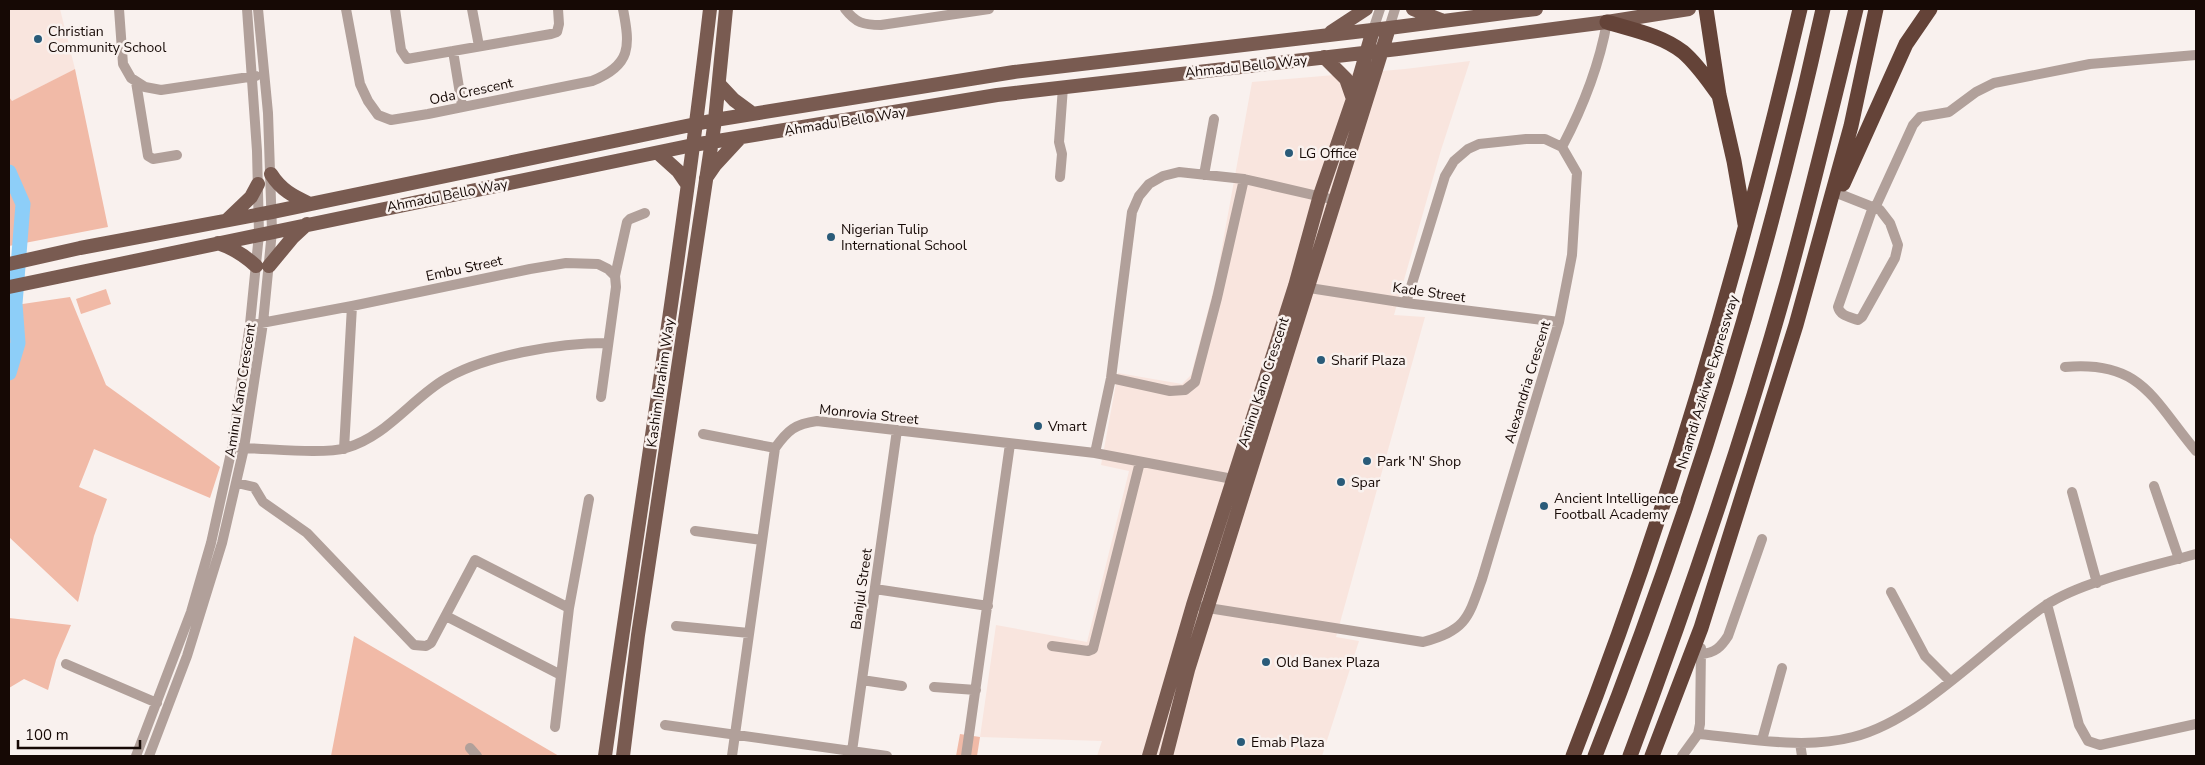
<svg xmlns="http://www.w3.org/2000/svg" width="2205" height="765" viewBox="0 0 2205 765" font-family="'Nunito Sans',sans-serif">
	<style>
		.built { fill: #f9e5de }
		.green { fill: #f1baa7 }
		.lines { fill: none; stroke-linecap: round; stroke-linejoin: round }
		.river { stroke: #8dcef8; stroke-width: 15 }
		.minor { stroke: #b1a09a; stroke-width: 10 }
		.major { stroke: #795b51; stroke-width: 14 }
		.highway { stroke: #644338; stroke-width: 15 }
		.poi-dot { fill: #2a5b79; stroke: #f9f1ee; stroke-width: 2 }
		.labels { text-anchor: middle; stroke-width: 5; stroke-linejoin: round; paint-order: stroke }
		.poi-label { font-size: 14px; fill: #160905; stroke: #f9f1ee; text-anchor: start }
		.street-label { font-size: 14px; fill: #160905; stroke: #f9f1ee }
	</style>
	<rect width="100%" height="100%" fill="#f9f1ee"/>
	<path class="built" d="M9,9H60L75,69L11,102L9,97Z
		M1470,61L1441,150L1394,315L1425,317L1336,637L1359,641L1322,756H1097L1102,741L980,737L996,625L1087,642L1129,471L1101,465L1118,373L1182,384L1191,375L1216,280L1252,82L1405,69Z"/>
	<path class="green" d="M75,69L108,227L9,246V97L12,101Z
		M106,289L111,304L81,314L76,299Z
		M70,297L106,385L220,467L210,498L94,449L79,487L107,499L94,536L78,602L9,537V306Z
		M9,618L71,625L56,660L48,690L24,679L9,688Z
		M354,636L559,756H331Z
		M960,734L980,737L977,756H956Z"/>
	<g class="lines">
		<path class="river" d="M9,172L23,204L15,304L18,343L9,373"/>
		<path class="minor" d="M119,9L123,64L131,78L145,87L161,90L256,76
			M346,9L360,84L368,101L378,115L391,120L428,114L592,81C632,65 630,46 623,9
			M395,9L401,50L407,59L551,34L557,32L559,24L558,9
			M472,9L479,46
			M845,9C856,23 863,25 881,25L989,9
			M1389,28L1395,9
			M1373,30L1380,9
			M453,51L462,106
			M136,82L148,156L153,159L177,155
			M1562,147C1583,107 1599,67 1607,22
			M1204,175L1214,119
			M1060,177L1062,154L1059,142L1063,87
			M1837,193L1880,210L1890,223L1898,245L1895,258L1862,317L1858,320C1850,317 1840,316 1838,307L1873,207
			M1875,208L1913,125L1920,117L1949,112L1976,92L1994,83L2090,64L2196,55
			M615,276L627,222L630,219L645,213
			M1303,287L1406,303L1559,322
			M256,324L352,306L530,269L566,263L598,264L608,269L615,276L616,287L601,397
			M2065,367C2142,360 2153,400 2196,451
			M1111,378L1170,391L1185,390L1195,382L1217,298L1244,179
			M703,434L775,448
			M239,448C267,448 322,455 346,448C385,437 409,402 442,381C483,355 559,343 608,343
			M344,449L352,306
			M1095,453L1111,378L1132,212L1139,196L1149,184L1163,176L1179,172L1244,179L1335,200
			M237,483L254,487L263,502L307,533L414,645L426,646L431,643L475,560L569,608
			M2154,486L2179,559
			M2072,492L2097,583
			M695,531L762,540
			M875,589L988,606
			M1891,592L1925,656L1950,681
			M2047,604L2079,725L2088,741L2100,745L2196,724
			M1202,607L1423,642C1466,630 1468,619 1482,579L1559,322L1572,255L1577,173L1562,147L1545,139H1526L1479,144L1468,149L1454,161L1445,176L1406,303
			M446,616L561,675
			M676,626L749,633
			M1052,646L1088,651L1093,649L1140,462
			M1701,654C1715,653 1721,647 1728,636L1762,539
			M66,664L157,703
			M862,680L902,686
			M934,687L976,690
			M665,725L887,756
			M555,727L569,608L589,499
			M1698,734C1748,738 1803,750 1853,737C1921,720 1988,645 2046,605C2082,581 2153,566 2196,554
			M1762,740L1782,668
			M1800,743L1802,756
			M470,748L477,756
			M852,751L897,430
			M136,756L191,612L211,543L232,448L250,324L259,234L257,151L247,9
			M149,756L187,656L222,543L244,448L263,323L272,231L268,113L258,9
			M732,756L775,448C788,430 795,424 817,421L1095,453L1238,480
			M966,756L1010,444
			M1682,756L1698,734L1700,724L1701,648"/>
		<path class="major" d="M1413,9L1441,20
			M1331,32L1366,9
			M1324,57L1346,79L1353,99
			M719,84L734,100L753,114
			M658,153L678,171L687,184
			M271,174C281,190 293,196 310,204
			M706,178L715,165L740,138
			M228,219L251,197L258,184
			M218,243C233,248 244,255 256,266
			M9,264L80,248L272,212L715,120L1014,72L1389,28L1536,9
			M269,266L293,237L307,224
			M9,287L693,145L997,95L1398,49L1607,22L1689,9
			M605,756C640,507 681,259 710,9
			M623,756L638,635L715,120L726,9
			M1149,756L1193,605L1295,286L1320,195L1353,99L1373,30
			M1166,756L1188,670L1389,28"/>
		<path class="highway" d="M1706,9L1719,95L1734,161L1745,224
			M1607,22C1633,30 1661,35 1683,52C1697,64 1707,79 1718,94
			M1843,184L1906,44L1930,9
			M1573,756C1668,513 1741,263 1800,9
			M1595,756C1691,514 1767,263 1823,9
			M1630,756C1688,601 1742,443 1787,283C1812,192 1834,100 1856,9
			M1652,756L1701,628L1796,325L1851,126L1876,9"/>
	</g>
	<g class="poi-dot">
		<circle cx="38" cy="39" r="5"/>
		<circle cx="1289" cy="153" r="5"/>
		<circle cx="831" cy="237" r="5"/>
		<circle cx="1321" cy="360" r="5"/>
		<circle cx="1038" cy="426" r="5"/>
		<circle cx="1367" cy="461" r="5"/>
		<circle cx="1341" cy="482" r="5"/>
		<circle cx="1544" cy="506" r="5"/>
		<circle cx="1266" cy="662" r="5"/>
		<circle cx="1241" cy="742" r="5"/>
	</g>
	<g class="labels">
		<g class="poi-label">
			<text x="48" y="36">Christian<tspan x="48" dy="16">Community School</tspan></text>
			<text x="1299" y="158">LG Office</text>
			<text x="841" y="234">Nigerian Tulip<tspan x="841" dy="16">International School</tspan></text>
			<text x="1331" y="365">Sharif Plaza</text>
			<text x="1048" y="431">Vmart</text>
			<text x="1377" y="466">Park 'N' Shop</text>
			<text x="1351" y="487">Spar</text>
			<text x="1554" y="503">Ancient Intelligence<tspan x="1554" dy="16">Football Academy</tspan></text>
			<text x="1276" y="667">Old Banex Plaza</text>
			<text x="1251" y="747">Emab Plaza</text>
		</g>
		<g class="street-label">
			<text transform="translate(1246 66) rotate(-6)" y="5">Ahmadu Bello Way</text>
			<text transform="translate(471 91) rotate(-12)" y="5">Oda Crescent</text>
			<text transform="translate(845 121) rotate(-9)" y="5">Ahmadu Bello Way</text>
			<text transform="translate(447 195) rotate(-11)" y="5">Ahmadu Bello Way</text>
			<text transform="translate(464 268) rotate(-12)" y="5">Embu Street</text>
			<text transform="translate(1429 292) rotate(8)" y="5">Kade Street</text>
			<text transform="translate(1263 382) rotate(-72)" y="5">Aminu Kano Crescent</text>
			<text transform="translate(1527 382) rotate(-73)" y="5">Alexandria Crescent</text>
			<text transform="translate(1707 382) rotate(-73)" y="5">Nnamdi Azikiwe Expressway</text>
			<text transform="translate(660 383) rotate(-82)" y="5">Kashim Ibrahim Way</text>
			<text transform="translate(240 390) rotate(-81)" y="5">Aminu Kano Crescent</text>
			<text transform="translate(869 414) rotate(6)" y="5">Monrovia Street</text>
			<text transform="translate(861 589) rotate(-82)" y="5">Banjul Street</text>
		</g>
	</g>
	<rect width="2205" height="765" fill="none" stroke="#160905" stroke-width="20"/>
	<path d="M18 740v8h122v-8" fill="none" stroke="#160905" stroke-width="2.5"/>
	<text x="25" y="740" font-size="15" fill="#160905" stroke="#f9f1ee" stroke-width="4" paint-order="stroke">100 m</text>
</svg>
